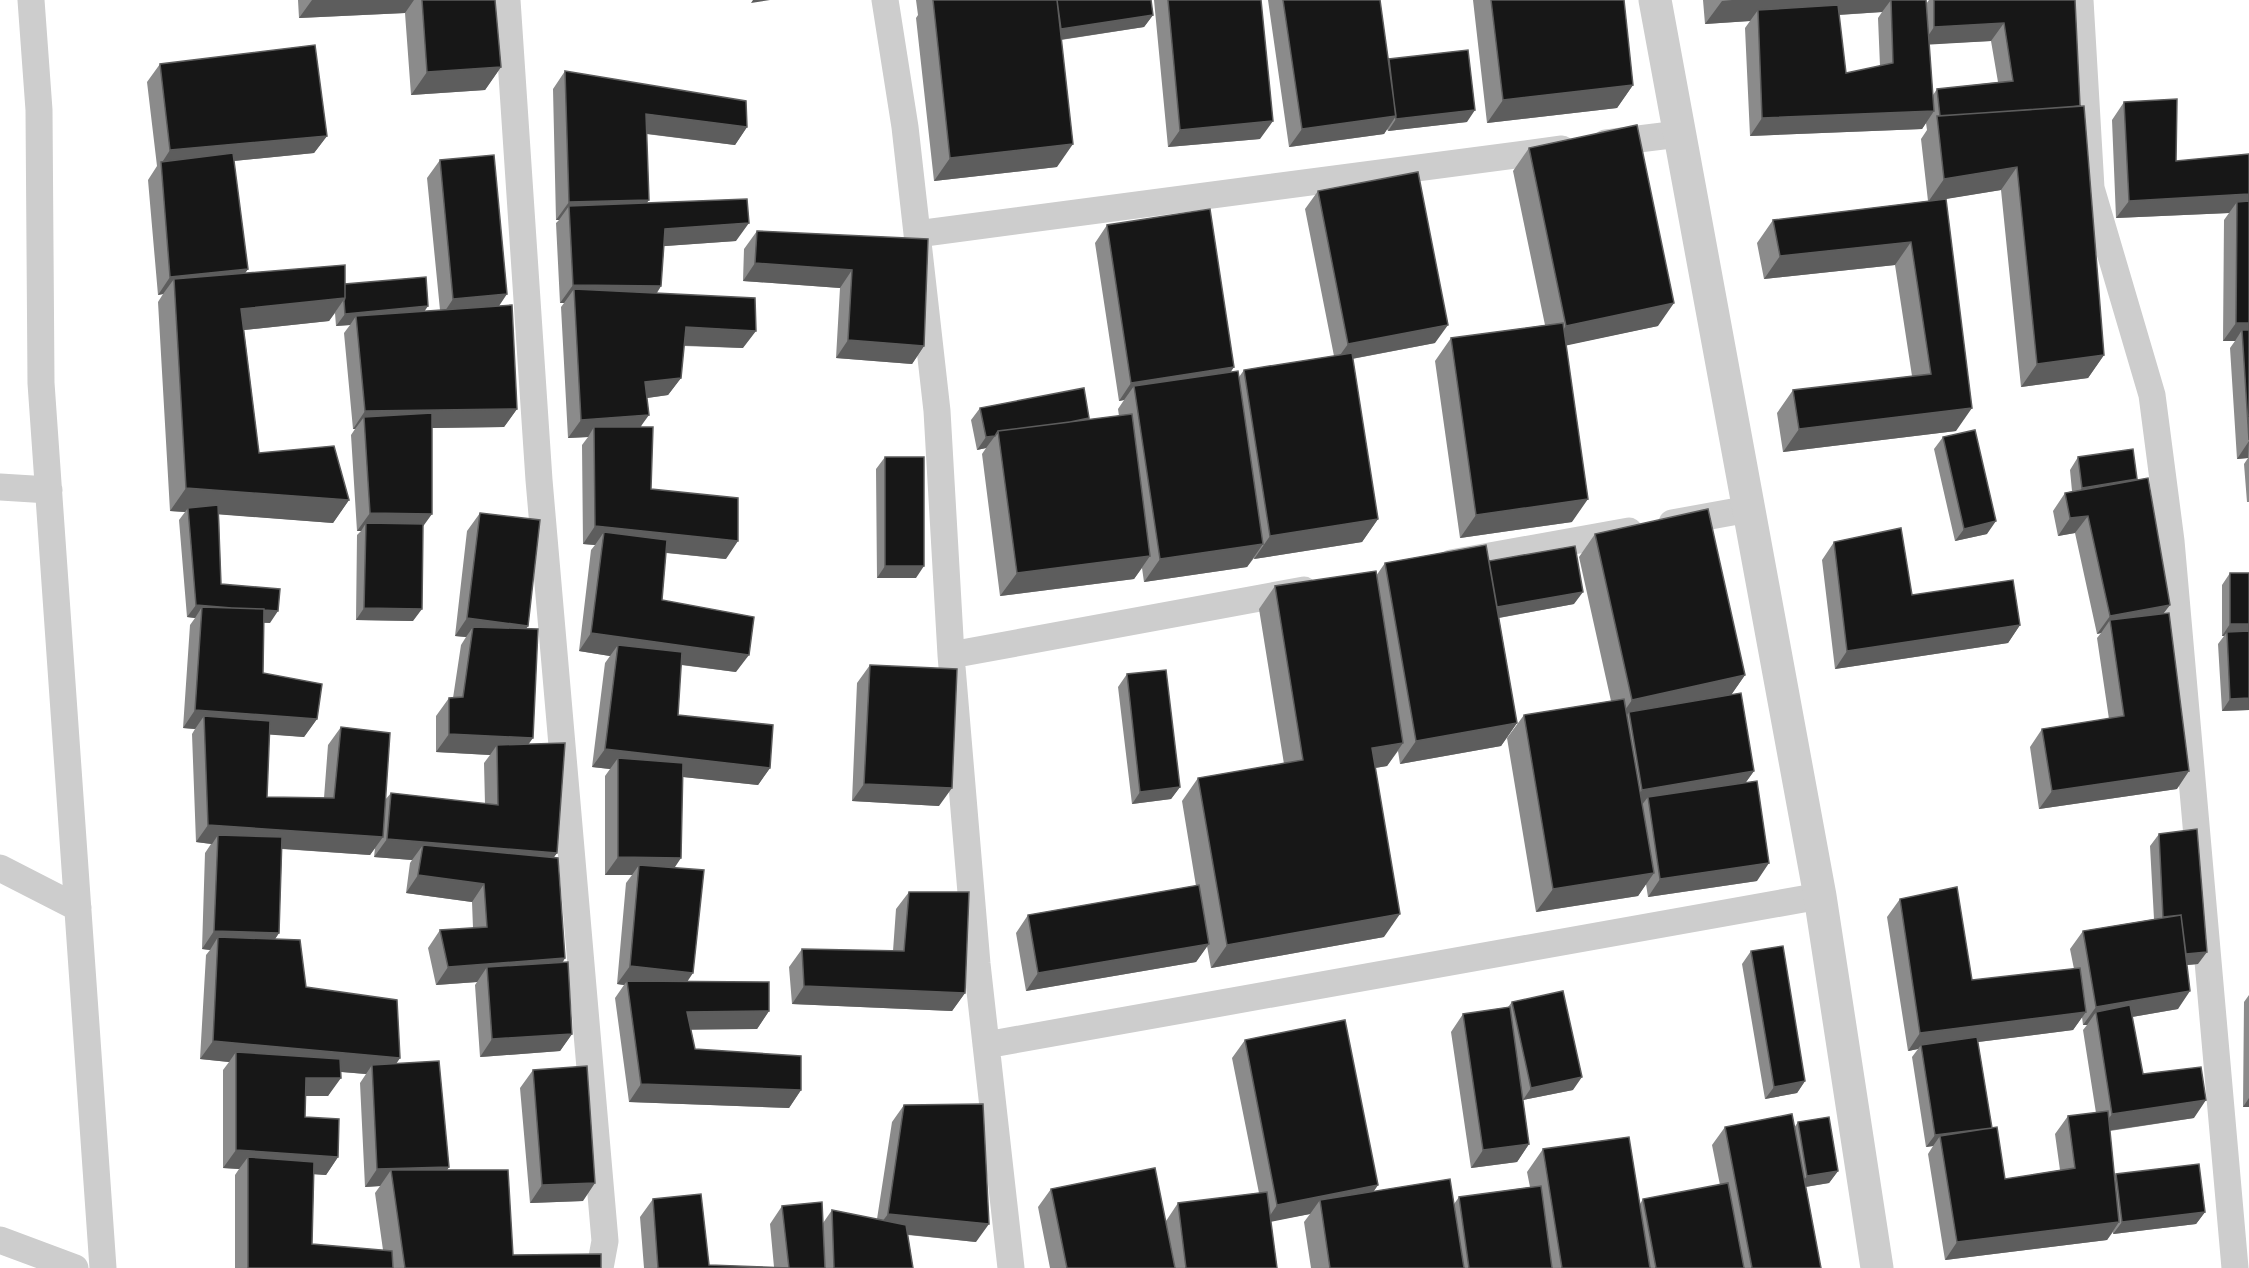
<svg xmlns="http://www.w3.org/2000/svg" width="2249" height="1268" viewBox="0 0 2249 1268" font-family="'Roboto Condensed',sans-serif">
	<style>
		.lines { fill: none; stroke-linecap: round; stroke-linejoin: round }
		.minor { stroke: #cdcdcd; stroke-width: 27 }
		.tertiary { stroke: #cdcdcd; stroke-width: 33 }
		.wall { fill: #8b8b8b; fill-rule: evenodd }
		.shaded-wall { fill: #5d5d5d }
		.building { fill: #171717; stroke: #5d5d5d; stroke-width: 1.5 }
	</style>
	<rect width="100%" height="100%" fill="#fff"/>
	<g class="lines">
		<path class="minor" d="M31,0L39,110L41,383L103,1268
			M507,0L539,480L605,1241L600,1268
			M885,0L905,127L937,411L951,655L977,964L1011,1268
			M2080,0L2091,188L2152,395L2171,541L2235,1268
			M1606,143L1679,134
			M917,234L1562,149
			M0,487L49,490
			M1672,523L1749,509
			M1451,563L1629,531
			M951,655L1304,590
			M0,868L78,908
			M986,1045L1820,896
			M0,1240L75,1268"/>
		<path class="tertiary" d="M1655,0L1820,896L1877,1268"/>
	</g>
	<path class="wall" d="M298,0H495L501,67L485,90L411,95L405,13L299,18Z
		M916,0H1151L1153,15L1144,27L1061,40L1057,167L934,181L916,18L918,15Z
		M1154,0H1261L1260,139L1168,147Z
		M1268,0H1380L1388,60L1389,59L1467,122L1388,131L1387,129L1384,134L1289,147Z
		M1473,0H1624L1633,85L1617,108L1487,123Z
		M1703,0H1926V4L1929,0H2075L2080,106L2104,355L2088,378L2021,387L2001,190L1938,200L1956,431L1783,452L1777,413L1793,390L1912,376L1895,265L1764,279L1757,243L1773,220L1928,201L1921,139L1927,130L1926,123L1922,129L1750,136L1745,28L1750,21L1705,24ZM1882,12L1878,18L1880,66L1846,73L1839,15ZM1991,41L1998,82L1937,89L1933,95L1929,44Z
		M160,64L327,136L314,153L234,161L248,269L245,273L345,284L425,311L440,310L427,178L440,160L499,306L517,409L504,427L432,428L423,527L413,621L356,620L357,535L361,531H357L351,435L355,429H353L344,333L350,325L336,326L335,313L329,321L244,330L259,453L349,500L333,523L219,514L221,584L270,623H264L263,673L317,719L304,737L269,734L267,797L324,798L328,745L341,727L385,800L391,793L485,804L484,763L490,755L436,752V716L449,698H453L461,645L466,637L455,636L467,531L480,513L528,626L526,629L528,744L557,853L553,858L565,958L563,962L572,1034L560,1051L480,1057L475,985L477,982L436,985L428,948L440,930L473,928L472,902L406,893L410,863L412,860L374,857L375,848L370,855L282,849L279,933L275,939L306,987L400,1058L396,1064L449,1167L447,1170L513,1255L601,1268H235V1175L239,1169L223,1168V1070L229,1062L200,1059L206,955L210,950L202,949L205,853L211,844L196,842L192,734L195,729L183,728L190,625L195,618L187,617L179,520L185,512L170,511L158,302L163,294L158,295L148,180L157,166L147,82ZM341,1072L366,1074L360,1083L365,1187L380,1186L375,1193L383,1250L312,1244L314,1174L326,1175L338,1157L305,1117V1096H328Z
		M565,71L747,127L735,145L646,134L647,203L736,241L664,246L661,286L657,293L743,348L684,346L681,378L668,395L647,398L641,427L651,489L726,559L666,553L662,600L736,672L681,665L678,715L770,768L758,785L683,777L674,868L688,981L769,1011L757,1029H691L695,1049L801,1090L789,1108L629,1102L615,998L624,985L617,984L626,883L632,875H605V776L610,769L592,767L605,663L610,656L579,651L591,550L595,545L583,544L582,445L588,437L568,438L561,307L564,303H560L556,223L559,220H556L553,89Z
		M2124,102L2176,161L2249,154V502H2247L2244,464L2248,458L2237,459L2230,348L2235,341H2223L2224,220L2229,213L2116,218L2112,120Z
		M1529,148L1658,326L1566,345L1572,522L1460,538L1435,361L1451,338L1545,325L1513,171Z
		M1318,191L1435,343L1352,359L1378,519L1362,542L1254,559V558L1247,567L1144,582L1142,568L1134,579L1000,596L982,454L986,448L977,450L971,420L980,408L1089,418L1088,420L1119,416L1118,409L1124,400L1119,401L1095,243L1107,225L1231,372L1239,377L1244,370L1334,356L1305,209Z
		M757,231L928,239L924,346L912,364L836,358L840,288L743,281L744,249Z
		M1943,437L1987,534L1955,541L1934,449Z
		M885,457L916,578H877L876,469Z
		M2078,457L2137,480L2170,605L2163,613L2177,789L2039,809L2030,747L2042,729L2109,719L2097,638L2101,633L2097,634L2075,533L2058,536L2053,511L2065,493L2072,491L2070,470Z
		M1595,534L1745,675L1731,695L1754,771L1746,782L1757,881L1648,897L1646,884L1638,896L1536,912L1507,738L1524,715L1611,701L1579,557Z
		M1834,542L1912,595L2020,625L2008,643L1835,669L1822,560Z
		M1489,561L1574,604L1499,618L1517,723L1501,746L1400,764L1398,751L1387,766L1375,768L1384,937L1211,968L1207,946L1196,962L1026,991L1016,933L1028,915L1196,886L1182,801L1198,778L1284,764L1259,609L1275,586L1376,576L1385,563Z
		M2230,573H2249V710L2222,711L2218,644L2224,636H2222V585Z
		M870,665L939,806L852,801L857,683Z
		M1127,674L1180,787L1171,799L1132,804L1118,687Z
		M2159,834L2198,964L2187,965L2178,1009L2132,1017L2143,1074L2194,1118L2110,1131L2114,1177L2116,1174L2205,1212L2196,1224L2113,1234V1232L2107,1240L1945,1260L1928,1154L1933,1146L1926,1147L1912,1057L1918,1049L1908,1051L1887,917L1900,899L1972,980L2074,969L2070,949L2083,931L2154,919L2150,846ZM2082,1017L2083,1025H2087L2083,1030L2096,1113L2068,1116L2055,1134L2060,1170L2005,1179L1992,1128L1978,1042L2073,1030Z
		M909,892L965,993L952,1011L792,1004L789,967L802,949L893,951L896,909Z
		M1751,951L1805,1081L1797,1093L1765,1099L1742,964Z
		M2249,995V1107H2243L2244,1002Z
		M1512,1002L1573,1090L1523,1100L1529,1144L1517,1162L1471,1168L1451,1032L1463,1014L1508,1007Z
		M1245,1040L1378,1185L1374,1191L1454,1204L1459,1197L1530,1187L1527,1172L1543,1149L1640,1204L1643,1199L1720,1185L1712,1145L1725,1127L1794,1128L1798,1122L1838,1171L1829,1183L1806,1187L1821,1268H1311L1304,1222L1310,1214L1271,1221L1277,1268H1050L1038,1207L1051,1189L1166,1221L1178,1203L1259,1193L1232,1058Z
		M533,1070L583,1201L530,1203L520,1088Z
		M904,1105L976,1242L908,1235L913,1268H644L640,1217L653,1199L709,1265L774,1267L770,1224L782,1206L823,1223L832,1210L877,1219L892,1122Z"/>
	<path class="shaded-wall" d="M312,0H414L405,13L299,18Z
		M753,0H770L751,3Z
		M1732,0H1891L1882,12L1758,20V10L1750,21L1705,24L1722,1Z
		M1153,15L1144,27L1052,41L1061,29Z
		M2004,23L1991,41L1922,45L1934,27Z
		M501,67L485,90L411,95L427,72Z
		M1633,85L1617,108L1487,123L1503,100Z
		M1475,110L1467,122L1388,131L1396,119Z
		M1934,111L1922,129L1750,136L1762,118Z
		M646,114L747,127L735,145L633,132Z
		M1396,116L1384,134L1289,147L1302,129Z
		M1273,121L1260,139L1168,147L1180,130Z
		M327,136L314,153L161,168V164L170,150Z
		M1073,144L1057,167L934,181L950,158Z
		M2017,167L2001,190L1928,202L1944,179Z
		M2249,194V210L2237,202L2229,213L2116,218L2129,201Z
		M649,200L636,218L569,206L559,220H556L569,202Z
		M749,223L736,241L652,247L665,229Z
		M1911,242L1895,265L1764,279L1780,256Z
		M755,263L852,270L840,288L743,281Z
		M248,269L235,287L174,279L163,294L158,295L170,277Z
		M573,285L661,286L649,304L574,289L564,303H560Z
		M507,294L495,312L441,317L453,299Z
		M345,298L329,321L225,332L241,309Z
		M1674,303L1658,326L1550,349L1566,326Z
		M428,306L420,318L356,316L350,325L336,326L345,314Z
		M2236,323H2249V340L2242,330L2235,341H2223Z
		M1448,325L1435,343L1335,362L1348,344Z
		M686,327L756,331L743,348L674,345Z
		M848,340L924,346L912,364L836,358Z
		M2104,355L2088,378L2021,387L2037,364Z
		M1234,367L1222,385L1134,386L1124,400L1119,401L1131,383Z
		M681,378L668,395L633,400L645,382Z
		M1972,408L1956,431L1783,452L1799,429Z
		M517,409L504,427L364,429V417L355,429H353L365,411Z
		M649,415L636,433L594,427L588,437L568,438L581,420Z
		M995,436L986,448L977,450L986,437Z
		M2249,441L2248,458L2237,459Z
		M2137,479L2074,500L2082,488Z
		M186,488L349,500L333,523L188,512V508L185,512L170,511Z
		M1588,499L1572,522L1460,538L1476,515Z
		M370,513L432,514L419,532L366,523L361,531H357Z
		M2088,516L2075,533L2058,536L2070,518Z
		M1378,519L1362,542L1254,559L1270,536Z
		M1996,521L1987,534L1955,541L1964,529Z
		M595,526L738,541L726,559L602,546L604,532L595,545L583,544Z
		M1263,544L1247,567L1144,582L1160,559Z
		M1150,556L1134,579L1000,596L1017,573Z
		M885,566H924L916,578H877Z
		M1583,592L1574,604L1487,620L1495,607Z
		M196,605L278,611L270,623L202,618V607L195,618L187,617Z
		M2170,605L2157,622L2110,620L2101,633L2097,634L2110,616Z
		M364,608L422,609L413,621L356,620Z
		M467,618L528,626L515,643L473,627L466,637L455,636Z
		M2230,624H2249V636L2227,632L2224,636H2222Z
		M2020,625L2008,643L1835,669L1847,651Z
		M591,633L749,655L736,672L616,656L618,645L610,656L579,651Z
		M1745,675L1729,698L1629,712L1623,721L1616,723L1632,700Z
		M2249,698V710L2222,711L2230,699Z
		M195,710L317,719L304,737L205,730L204,716L195,729L183,728Z
		M1517,723L1501,746L1400,764L1416,741Z
		M449,734L533,738L520,756L497,745L490,755L436,752Z
		M1403,743L1387,766L1356,771L1372,748Z
		M605,749L770,768L758,785L618,770V758L610,769L592,767Z
		M1754,771L1741,789L1648,797L1641,806L1630,808L1642,790Z
		M2189,771L2177,789L2039,809L2052,791Z
		M864,784L952,788L939,806L852,801Z
		M1180,787L1171,799L1132,804L1140,792Z
		M208,825L383,837L370,855L217,844L218,835L212,844L196,842Z
		M387,839L557,853L544,871L423,845L412,860L374,857Z
		M618,857L681,858L669,876L639,865L632,875H605Z
		M1769,863L1757,881L1648,897L1660,879Z
		M1654,873L1638,896L1536,912L1553,889Z
		M418,875L484,884L472,902L406,893Z
		M1400,914L1384,937L1211,968L1227,945Z
		M214,931L279,933L267,951L218,937L210,950L202,949Z
		M1209,944L1196,962L1026,991L1038,973Z
		M2207,952L2198,964L2176,966L2184,954Z
		M565,958L553,976L487,967L477,982L436,985L448,967Z
		M630,966L693,973L681,991L627,981L624,985L617,984Z
		M804,986L965,993L952,1011L792,1004Z
		M2190,991L2178,1009L2097,1023L2096,1012L2087,1025H2083L2096,1007Z
		M769,1011L757,1029L675,1030L687,1012Z
		M2086,1012L2073,1030L1922,1049L1921,1045L1918,1049L1908,1051L1920,1033Z
		M572,1034L560,1051L480,1057L492,1039Z
		M213,1041L400,1058L387,1076L372,1065L366,1074L236,1063V1052L229,1062L200,1059Z
		M1582,1077L1573,1090L1523,1100L1531,1088Z
		M306,1078H341L328,1096H294Z
		M1805,1081L1797,1093L1765,1099L1774,1087Z
		M641,1084L801,1090L789,1108L629,1102Z
		M2249,1098V1107H2243Z
		M2206,1100L2194,1118L2099,1132L2112,1114Z
		M1993,1128L1940,1136L1933,1146L1926,1147L1935,1135Z
		M1529,1144L1517,1162L1471,1168L1483,1150Z
		M236,1150L338,1157L326,1175L248,1170V1157L239,1169L223,1168Z
		M449,1167L437,1185L391,1170L380,1186L365,1187L377,1169Z
		M1838,1171L1829,1183L1798,1188L1807,1176Z
		M595,1183L583,1201L530,1203L542,1185Z
		M1378,1185L1365,1203L1320,1200L1310,1214L1265,1223L1277,1205Z
		M2205,1212L2196,1224L2113,1234L2122,1222Z
		M888,1214L989,1224L976,1242L875,1231Z
		M2119,1222L2107,1240L1945,1260L1957,1242Z"/>
	<path class="building" d="M422,0H495L501,67L427,72Z
		M933,0H1057L1073,144L950,158Z
		M1057,0H1151L1153,15L1061,29Z
		M1168,0H1261L1273,121L1180,130Z
		M1283,0H1380L1396,116L1302,129Z
		M1491,0H1624L1633,85L1503,100Z
		M1891,0H1926L1934,111L1762,118L1758,10L1838,5L1846,73L1893,63Z
		M1934,0H2075L2080,106L1940,116L1937,89L2013,81L2004,23L1934,27Z
		M315,45L327,136L170,150L160,64Z
		M1468,50L1475,110L1396,119L1389,59Z
		M565,71L746,101L747,127L646,114L649,200L569,202Z
		M2177,99L2176,161L2249,154V194L2129,201L2124,102Z
		M2084,106L2104,355L2037,364L2017,167L1944,179L1937,116Z
		M1637,125L1674,303L1566,326L1529,148Z
		M233,153L248,269L170,277L161,162Z
		M494,155L507,294L453,299L440,160Z
		M1418,172L1448,325L1348,344L1318,191Z
		M747,199L749,223L665,229L661,286L573,285L569,206Z
		M1946,199L1972,408L1799,429L1793,390L1931,374L1911,242L1780,256L1773,220Z
		M2249,201V323H2236L2237,202Z
		M1210,209L1234,367L1131,383L1107,225Z
		M757,231L928,239L924,346L848,340L852,270L755,263Z
		M345,265V298L241,309L259,453L334,446L349,500L186,488L174,279Z
		M426,277L428,306L345,314L344,301L345,298V284Z
		M574,289L755,298L756,331L686,327L681,378L645,382L649,415L581,420Z
		M512,305L517,409L365,411L356,316Z
		M1563,323L1588,499L1476,515L1451,338Z
		M2242,330H2249V440Z
		M1352,353L1378,519L1270,536L1244,370Z
		M1238,371L1263,544L1160,559L1134,386Z
		M1084,388L1089,418L1070,422L998,431L995,436L986,437L980,408Z
		M432,413V514L370,513L364,417Z
		M1132,414L1150,556L1017,573L998,431Z
		M594,427H653L651,489L738,498V541L595,526Z
		M1975,430L1996,521L1964,529L1943,437Z
		M2133,449L2137,479L2082,488L2078,457Z
		M885,457H924V566H885Z
		M2148,478L2170,605L2110,616L2088,516L2070,518L2065,493Z
		M218,505L221,584L280,589L278,611L264,610V609L232,608L196,605L188,508Z
		M1708,509L1745,675L1632,700L1595,534Z
		M480,513L540,520L528,626L467,618Z
		M366,523L423,524L422,609L364,608Z
		M1901,528L1912,595L2013,580L2020,625L1847,651L1834,542Z
		M604,532L667,540L662,600L754,617L749,655L591,633Z
		M1486,545L1517,723L1416,741L1385,563Z
		M1575,546L1583,592L1497,607L1489,561Z
		M1376,571L1403,743L1372,748L1400,914L1227,945L1198,778L1303,760L1275,586Z
		M2230,573H2249V624H2230Z
		M202,607L264,609L263,673L322,684L317,719L195,710Z
		M2169,613L2189,771L2052,791L2042,729L2124,716L2110,620Z
		M473,627L538,629L533,738L449,734V698L463,697Z
		M2249,631V698L2230,699L2227,632Z
		M618,645L682,652L678,715L773,725L770,768L605,749Z
		M870,665L957,669L952,788L864,784Z
		M1166,670L1180,787L1140,792L1127,674Z
		M1741,693L1754,771L1642,790L1629,712Z
		M1624,699L1654,873L1553,889L1524,715Z
		M204,716L270,721L267,797L334,798L341,727L390,733L383,837L208,825Z
		M565,743L557,853L387,839L391,793L498,805L497,745Z
		M618,758L683,763L681,858L618,857Z
		M1757,781L1769,863L1660,879L1648,797Z
		M2197,829L2207,952L2186,954L2181,915L2163,917L2159,834Z
		M218,835L282,837L279,933L214,931Z
		M423,845L558,858L565,958L448,967L440,930L487,927L484,884L418,875Z
		M639,865L704,870L693,973L630,966Z
		M1199,885L1209,944L1038,973L1028,915Z
		M1957,887L1972,980L2080,968L2086,1012L1920,1033L1900,899Z
		M909,892H969L965,993L804,986L802,949L904,951Z
		M2181,915L2190,991L2096,1007L2083,931Z
		M218,937L300,940L306,987L397,1000L400,1058L213,1041Z
		M1783,946L1805,1081L1774,1087L1751,951Z
		M568,962L572,1034L492,1039L487,967Z
		M627,981L769,982V1011L687,1012L695,1049L801,1056V1090L641,1084Z
		M1563,991L1582,1077L1531,1088L1512,1002Z
		M2130,1005L2143,1074L2201,1067L2206,1100L2112,1114L2096,1012Z
		M1510,1007L1529,1144L1483,1150L1463,1014Z
		M1345,1020L1378,1185L1277,1205L1245,1040Z
		M1977,1037L1992,1128L1935,1135L1921,1045Z
		M236,1052L340,1059L341,1078H306L305,1117L339,1119L338,1157L236,1150Z
		M439,1061L449,1167L377,1169L372,1065Z
		M587,1066L595,1183L542,1185L533,1070Z
		M983,1104L989,1224L888,1214L904,1105Z
		M2108,1111L2119,1222L1957,1242L1940,1136L1997,1127L2005,1179L2075,1168L2068,1116Z
		M1792,1114L1821,1268H1752L1725,1127Z
		M1829,1117L1838,1171L1807,1176L1798,1122Z
		M1629,1137L1650,1268H1562L1543,1149Z
		M248,1157L314,1162L312,1244L392,1251L393,1268H248Z
		M2199,1164L2205,1212L2122,1222L2116,1174Z
		M1155,1168L1175,1268H1067L1051,1189Z
		M391,1170H508L513,1255L601,1254V1268H405Z
		M1450,1179L1464,1268H1330L1320,1200Z
		M1728,1183L1744,1268H1656L1643,1199Z
		M1541,1186L1552,1268H1469L1459,1197Z
		M1267,1192L1277,1268H1186L1178,1203Z
		M701,1194L709,1265L789,1268L782,1206L822,1202L825,1268H658L653,1199Z
		M832,1210L906,1225L913,1268H834Z"/>
</svg>
